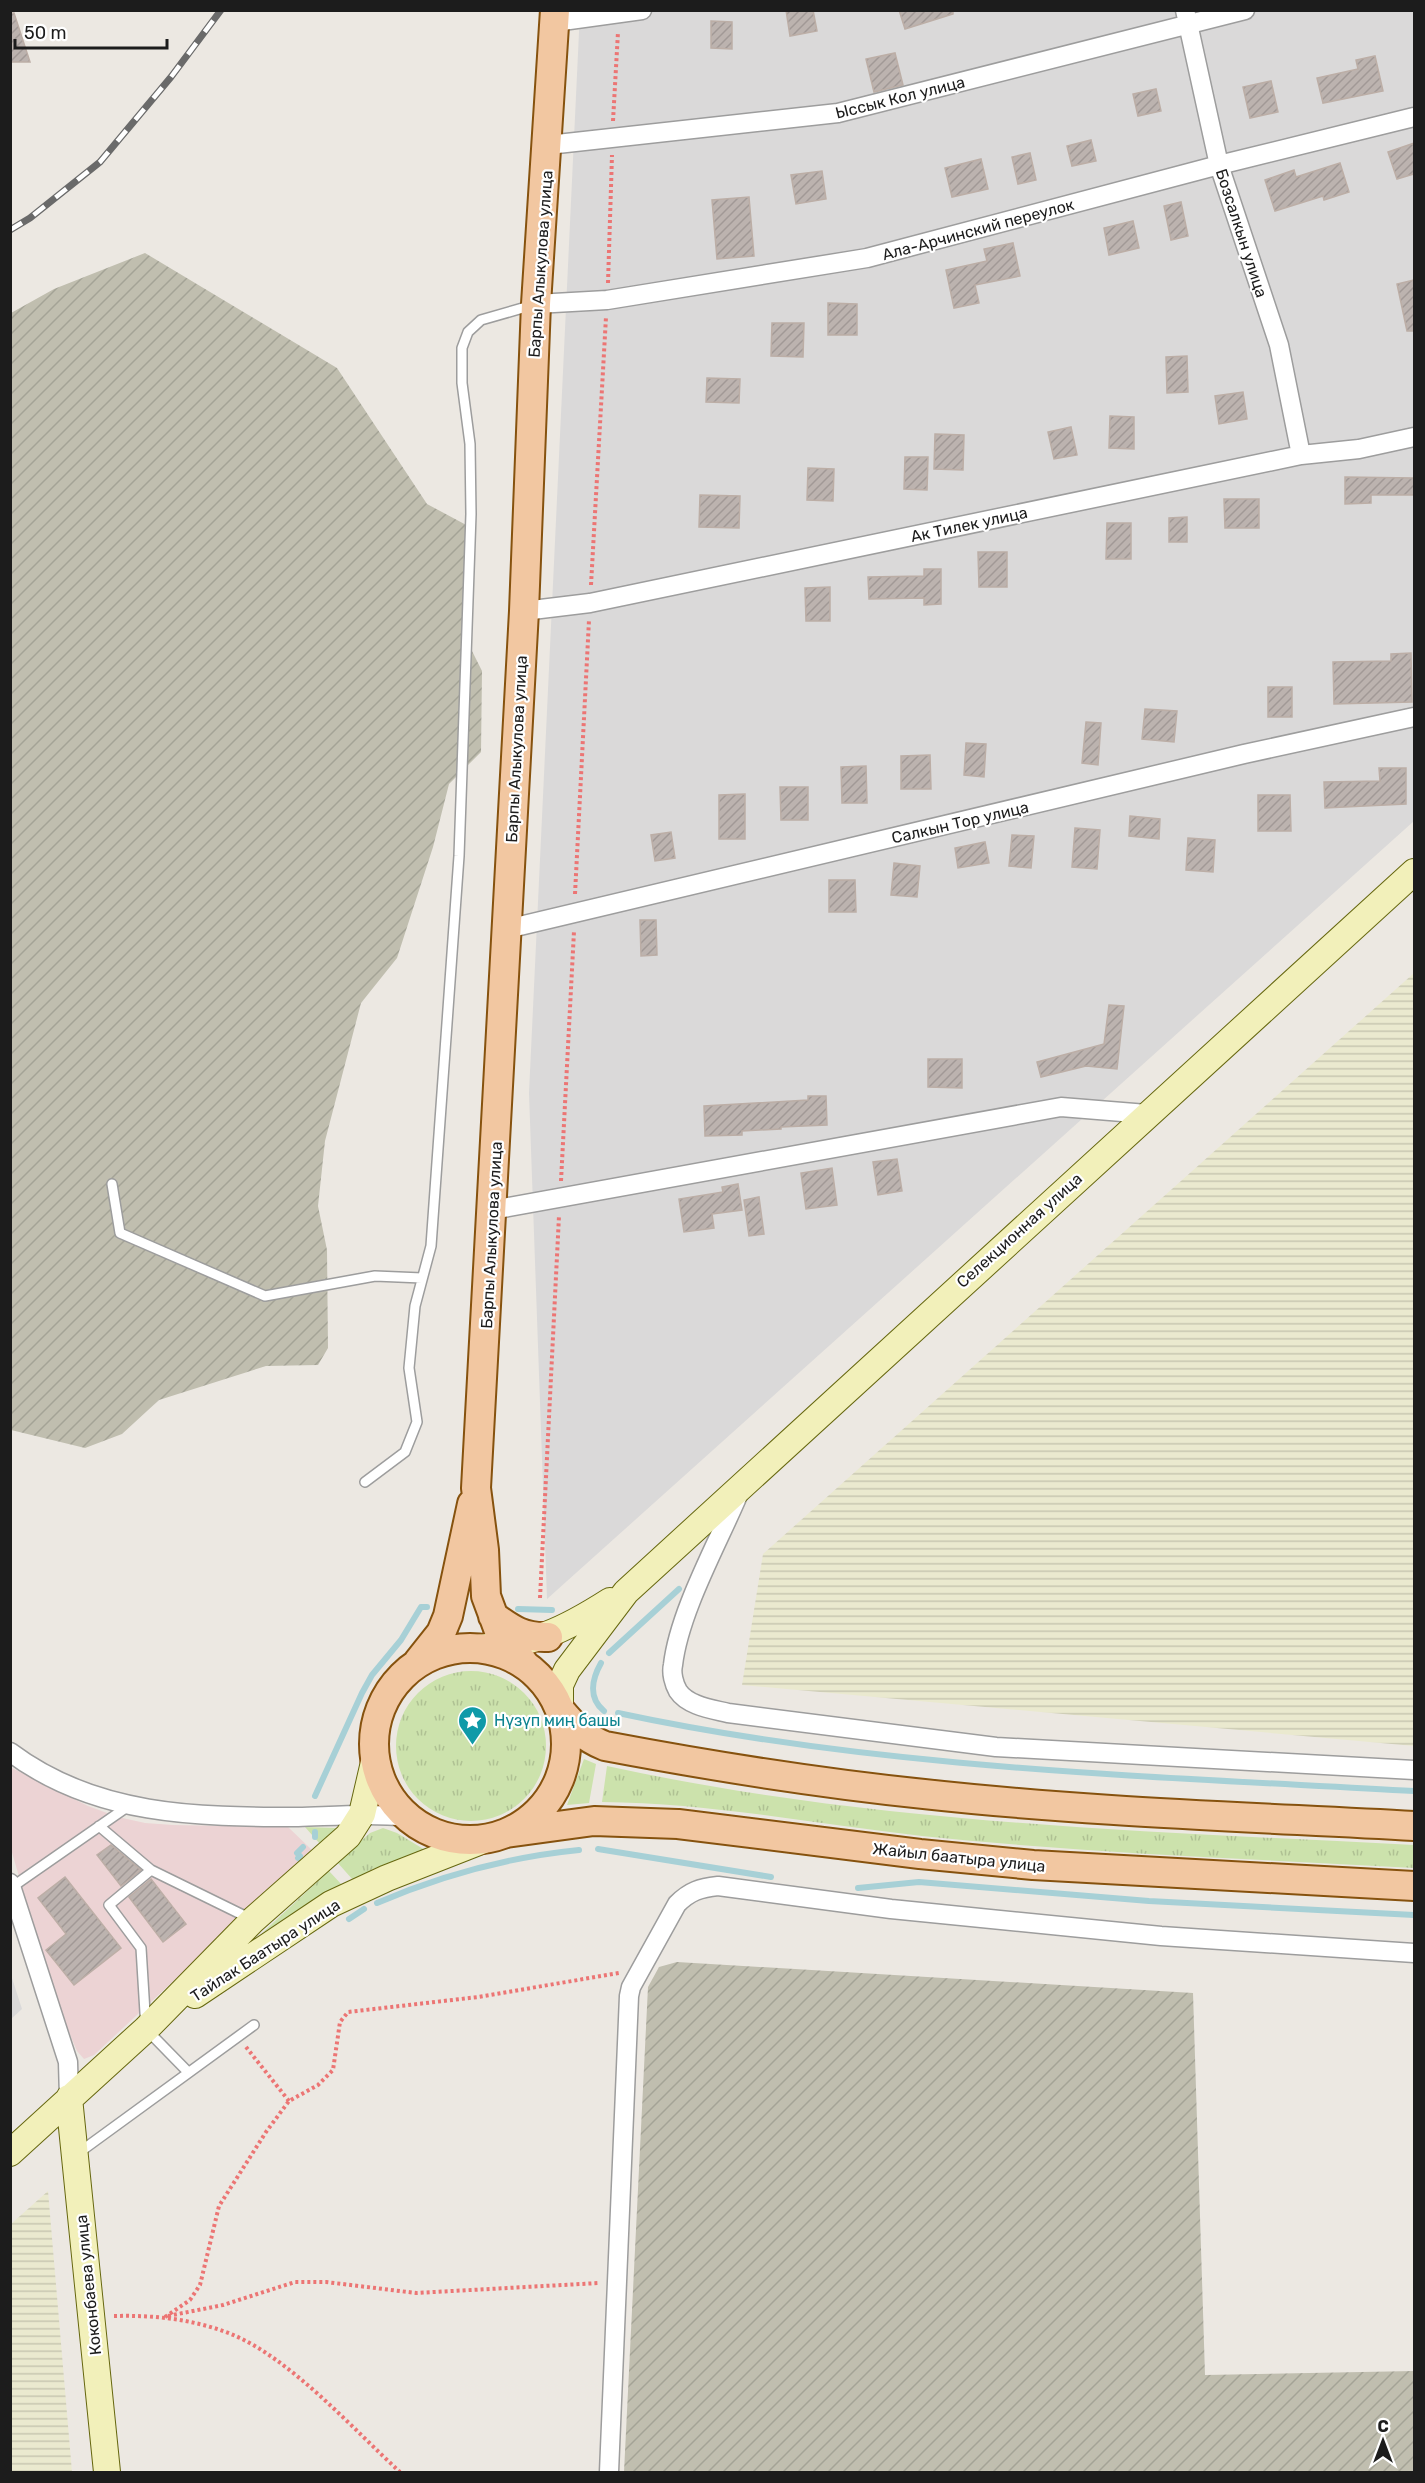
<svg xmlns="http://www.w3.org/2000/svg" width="1425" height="2483" viewBox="0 0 1425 2483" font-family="Rubik,sans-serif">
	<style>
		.residential { fill: #dad9d9 }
		.commercial { fill: #ecd3d4 }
		.construction { fill: url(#construction-furrows) }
		.farmland { fill: url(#farmland-rules) }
		.grass { fill: url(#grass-tufts) }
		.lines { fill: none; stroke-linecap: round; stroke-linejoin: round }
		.stream { stroke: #a7d0d6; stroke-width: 6 }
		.building { fill: url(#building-hatch); stroke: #bcaea6; stroke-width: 1.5 }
		.lane-casing { stroke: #9d9d9d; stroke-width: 12 }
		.street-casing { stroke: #9d9d9d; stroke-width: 21 }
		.secondary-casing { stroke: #66670f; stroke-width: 28 }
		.primary-casing { stroke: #86520e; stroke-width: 32 }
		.path { stroke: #ec7574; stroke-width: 4; stroke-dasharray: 3 3; stroke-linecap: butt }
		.lane { stroke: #fff; stroke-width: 9 }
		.street { stroke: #fff; stroke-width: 18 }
		.secondary { stroke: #f2f0ba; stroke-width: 26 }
		.primary { stroke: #f2c7a1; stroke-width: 28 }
		.rail-casing { stroke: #6a6a6a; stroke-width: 7 }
		.rail { stroke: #fff; stroke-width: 4.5; stroke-dasharray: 14; stroke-linecap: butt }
		.labels { text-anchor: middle; stroke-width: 4.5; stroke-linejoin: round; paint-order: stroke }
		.street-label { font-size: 16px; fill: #1c1c1c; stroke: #fff }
		.culture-label { font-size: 16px; fill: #0d838f; stroke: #fff; text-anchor: start }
	</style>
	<defs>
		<pattern id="construction-furrows" width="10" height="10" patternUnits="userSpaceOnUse" patternTransform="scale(1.5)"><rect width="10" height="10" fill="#c0beaf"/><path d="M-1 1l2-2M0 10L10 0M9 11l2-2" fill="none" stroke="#a4a396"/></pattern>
		<pattern id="farmland-rules" width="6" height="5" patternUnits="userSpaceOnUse" patternTransform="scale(1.5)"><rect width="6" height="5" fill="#eae9cf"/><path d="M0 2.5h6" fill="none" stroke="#c8c7b1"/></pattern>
		<pattern id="grass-tufts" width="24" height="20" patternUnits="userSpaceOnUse" patternTransform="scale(1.5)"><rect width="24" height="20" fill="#cce2ac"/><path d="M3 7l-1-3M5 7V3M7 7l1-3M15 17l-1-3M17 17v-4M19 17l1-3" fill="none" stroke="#afc193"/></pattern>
		<pattern id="building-hatch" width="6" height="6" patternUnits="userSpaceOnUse" patternTransform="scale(1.5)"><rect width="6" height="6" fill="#bcb3af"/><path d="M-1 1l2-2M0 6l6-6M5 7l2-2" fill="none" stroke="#a19996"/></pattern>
	</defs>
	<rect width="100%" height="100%" fill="#ece8e2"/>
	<path class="residential" d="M580,11H1414V821L547,1599L529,1093Z
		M11,1975L22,2009L11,2019H10Z"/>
	<path class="commercial" d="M10,1767L88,1806L118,1817L145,1823L173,1825L288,1827L313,1851L94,2055L84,2059L77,2051L54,1997L11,1849Z"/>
	<path class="construction" d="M145,253L337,368L427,504L470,527V647L482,671L481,752L449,784L433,847L397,958L361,1003L325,1141L318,1206L327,1250L328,1348L318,1365L266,1366L159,1400L122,1434L85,1448L11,1430V313L54,289Z
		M677,1962L1193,1993L1205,2375L1414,2371V2472H624L648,1987L659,1967Z"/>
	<path class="farmland" d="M1414,973V1746L742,1685L763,1554Z
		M48,2191L72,2472H11V2224Z"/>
	<path class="grass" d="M396 1746a75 75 0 1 1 150 0a75 75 0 1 1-150 0Z
		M584,1759L596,1764L589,1803L567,1805Z
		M607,1766C872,1824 1145,1831 1414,1845V1868C1250,1859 1086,1853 922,1836C816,1824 710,1803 602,1802Z
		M305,1827L336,1828L320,1844Z
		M383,1828L397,1833L425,1850L373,1869L353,1880L337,1862L370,1833Z
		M329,1871L342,1885L316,1898L261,1934Z"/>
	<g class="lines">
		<path class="stream" d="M518,1609L552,1610
			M609,1653L679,1589
			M601,1663C592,1679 588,1698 604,1711
			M618,1713C879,1769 1148,1776 1414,1791
			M315,1796L362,1693L372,1675L401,1640L421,1607H427
			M315,1837V1832
			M598,1849L771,1877
			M298,1858L300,1856L297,1853L303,1847
			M858,1888L919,1882L1149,1901L1414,1915
			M377,1903C442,1875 509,1857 579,1850
			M349,1919L364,1909"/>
	</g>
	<path class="building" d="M786,10H813L817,31L790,36Z
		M899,10H953V14L905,29Z
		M10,13H14L30,62H10Z
		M711,21L732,22V49L711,48Z
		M895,53L903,85L874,92L866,59Z
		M1375,56L1383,91L1323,103L1317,78L1358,69L1356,60Z
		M1271,81L1278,112L1250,118L1243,87Z
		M1156,89L1161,111L1138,116L1133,94Z
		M1091,140L1096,161L1072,166L1067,146Z
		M1414,143V174L1397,179L1388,152Z
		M1030,153L1036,180L1018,184L1012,157Z
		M981,159L988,189L952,197L945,168Z
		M1340,163L1349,192L1324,200L1323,196L1275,211L1265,180L1294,170L1296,177Z
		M822,171L826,199L796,204L791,175Z
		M749,197L754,256L717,259L712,200Z
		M1181,202L1188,236L1171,240L1164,206Z
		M1133,221L1139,248L1109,255L1104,228Z
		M1013,243L1020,276L975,285L979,303L954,308L946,270L987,261L984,249Z
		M1414,280V331H1407L1397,284Z
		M828,303L857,304V335H828Z
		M772,323H804L803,357L771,356Z
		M1187,356L1188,392L1167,393L1166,357Z
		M707,378L740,379L739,403L706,402Z
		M1243,392L1247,419L1219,424L1215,396Z
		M1110,416L1134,417V449L1109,448Z
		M1071,427L1077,455L1054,459L1048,432Z
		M935,434L964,435L963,470L934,469Z
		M905,457H928L927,490L904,489Z
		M808,468L834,469L833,501L807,500Z
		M1345,477L1414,478V495H1371V503L1345,504Z
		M700,495L740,496L739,528L699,527Z
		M1224,499H1259V528H1225Z
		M1187,517V542H1169V518Z
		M1107,523H1131V559H1106Z
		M978,552H1007V587H979Z
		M924,569H941V604L924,605V598L869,599L868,577L924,576Z
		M830,587V621H806L805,588Z
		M1411,653L1412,702L1334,704L1333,662L1391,661V654Z
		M1268,687H1292V717H1268Z
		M1145,709L1177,711L1174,742L1142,739Z
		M1086,722L1101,723L1098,765L1082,763Z
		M966,743L986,744L984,777L964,775Z
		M930,755L931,789H901V756Z
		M866,766L867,803H842L841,767Z
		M1379,768H1406V804L1325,808L1324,782L1380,781Z
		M780,787H808V820H781Z
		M745,794V839H719V795Z
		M1258,795H1290L1291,831H1258Z
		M1130,816L1160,819L1159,839L1129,836Z
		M1075,828L1100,830L1097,869L1072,867Z
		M671,832L675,858L655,861L651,835Z
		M1012,835L1034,836L1031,868L1009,866Z
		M1188,838L1215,840L1213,872L1186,870Z
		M985,842L989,863L958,868L955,848Z
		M894,863L920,866L917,897L891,895Z
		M829,880H855L856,912H829Z
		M640,920H656L657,955L641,956Z
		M1109,1005L1124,1006L1117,1069L1086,1066L1041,1077L1037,1062L1104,1044Z
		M928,1059H962V1088L928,1087Z
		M808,1096H826L827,1125L781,1127V1129L742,1131V1135L705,1136L704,1106L808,1100Z
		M897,1159L902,1191L878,1195L873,1162Z
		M832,1168L837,1205L806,1209L801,1173Z
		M738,1184L742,1210L712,1214L714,1228L684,1232L679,1199L723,1192L722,1187Z
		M759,1197L764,1234L749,1236L744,1200Z
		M111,1845L141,1870L121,1886L97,1855Z
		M65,1877L121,1948L74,1985L46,1950L66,1934L38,1898Z
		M151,1879L186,1924L163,1942L129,1897Z"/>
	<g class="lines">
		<defs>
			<path id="lane" d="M112,1184L120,1233L265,1296L375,1276L422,1278
				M365,1482L405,1452L417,1422L409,1368L415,1306L431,1246L459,856L471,514L470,444L462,383V348L468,332L481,320L533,305
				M99,1826L151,1870
				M12,1887L127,1807
				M188,2072L146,2029L141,1948L109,1905L151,1870L251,1919
				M77,2154L254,2025"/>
			<path id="street" d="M1185,10L1219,165L1279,345L1301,455
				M555,22L642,10
				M548,145L838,113L1245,10
				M536,304L607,300L867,258L1219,165L1414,117
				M524,611L590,603L1301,455L1359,449L1414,437
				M507,929L1244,754L1414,717
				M492,1210L1061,1107L1147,1114
				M739,1493C718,1543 679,1612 673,1665C671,1673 674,1684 678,1691C688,1706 712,1709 728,1713L996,1747L1414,1770
				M10,1752C95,1816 197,1817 298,1817C335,1816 371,1813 408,1817
				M10,1883L68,2062L69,2098
				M609,2472L629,1996L631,1987L677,1904C690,1891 700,1888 718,1886L891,1909L1161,1936L1414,1953"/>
			<path id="secondary" d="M478,1648C535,1644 563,1631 610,1601
				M560,1710V1685L567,1670L626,1592L1414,872
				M195,1995L331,1904L387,1878L489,1838
				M69,2098L107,2472
				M10,2153L146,2029L253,1920L348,1836L362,1814L375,1758"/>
			<path id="primary" d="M493,1616C512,1630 524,1638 548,1637
				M374 1744a96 96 0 1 1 192 0a96 96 0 1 1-192 0Z
				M418,1662L441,1633L448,1616L472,1504
				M525,1665L499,1631L486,1596L484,1550L476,1488L524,611L536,304L555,10
				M560,1710C574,1727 585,1738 605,1746C711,1766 817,1783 924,1794C1087,1812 1251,1817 1414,1826
				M506,1833L594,1821L678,1824L920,1854L1033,1865L1414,1886"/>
		</defs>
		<use href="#lane" class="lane-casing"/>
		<use href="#street" class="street-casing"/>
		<use href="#secondary" class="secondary-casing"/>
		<use href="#primary" class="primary-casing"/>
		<path class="path" d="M613,121L618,32
			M608,283L612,155
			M591,585L606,317
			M575,894L589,620
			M561,1181L574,931
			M540,1598L559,1216
			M246,2047L289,2101
			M114,2316C154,2315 193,2319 231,2334C290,2358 353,2429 400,2472
			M168,2316L223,2305L295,2282H326L416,2293L599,2283
			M165,2317L190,2300L200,2285L219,2206L266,2132L289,2101L318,2085L333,2070L340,2022L348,2012L478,1997L619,1973"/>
		<use href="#lane" class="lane"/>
		<use href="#street" class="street"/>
		<use href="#secondary" class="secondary"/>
		<use href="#primary" class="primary"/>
		<defs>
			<path id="rail" d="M10,230L30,218L100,162L171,77L221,10"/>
		</defs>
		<use href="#rail" class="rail-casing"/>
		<use href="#rail" class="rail"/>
	</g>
	<defs>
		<symbol id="sight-pin" viewBox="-11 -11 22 30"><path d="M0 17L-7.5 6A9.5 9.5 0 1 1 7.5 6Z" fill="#0f9aa8" stroke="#fff"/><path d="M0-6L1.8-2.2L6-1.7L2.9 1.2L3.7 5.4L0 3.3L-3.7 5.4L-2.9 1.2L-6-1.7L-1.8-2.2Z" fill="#fff"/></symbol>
	</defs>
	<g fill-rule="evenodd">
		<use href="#sight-pin" x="456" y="1704" width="33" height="45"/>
	</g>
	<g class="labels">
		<g class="street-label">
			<text transform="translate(900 97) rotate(-14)" y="6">Ыссык Кол улица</text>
			<text transform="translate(978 229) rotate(-15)" y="6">Ала-Арчинский переулок</text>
			<text transform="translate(1242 233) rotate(72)" y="6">Бозсалкын улица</text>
			<text transform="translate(540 264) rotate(-86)" y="6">Барпы Алыкулова улица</text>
			<text transform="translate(969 524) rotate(-12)" y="6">Ак Тилек улица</text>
			<text transform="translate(516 749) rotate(-87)" y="6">Барпы Алыкулова улица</text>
			<text transform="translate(960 822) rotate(-13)" y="6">Салкын Тор улица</text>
			<text transform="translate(1019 1230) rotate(-42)" y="6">Селекционная улица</text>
			<text transform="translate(491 1235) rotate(-87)" y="6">Барпы Алыкулова улица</text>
			<text transform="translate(959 1857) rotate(6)" y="6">Жайыл баатыра улица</text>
			<text transform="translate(265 1950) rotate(-33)" y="6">Тайлак Баатыра улица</text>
			<text transform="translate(88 2285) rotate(-96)" y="6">Коконбаева улица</text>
		</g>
		<g class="culture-label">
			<text x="494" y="1726">Нүзүп миң башы</text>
		</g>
	</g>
	<rect width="1425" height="2483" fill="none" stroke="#1c1c1c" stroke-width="24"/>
	<g transform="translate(1383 2441)" stroke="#ffffff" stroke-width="4.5" paint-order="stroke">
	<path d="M0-4.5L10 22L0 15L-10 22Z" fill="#1c1c1c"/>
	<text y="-9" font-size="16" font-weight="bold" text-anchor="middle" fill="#1c1c1c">С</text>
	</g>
	<path d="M15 39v9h152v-9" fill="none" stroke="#1c1c1c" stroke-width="3"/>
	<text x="24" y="39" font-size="18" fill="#1c1c1c" stroke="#ffffff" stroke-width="4.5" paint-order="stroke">50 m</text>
</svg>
